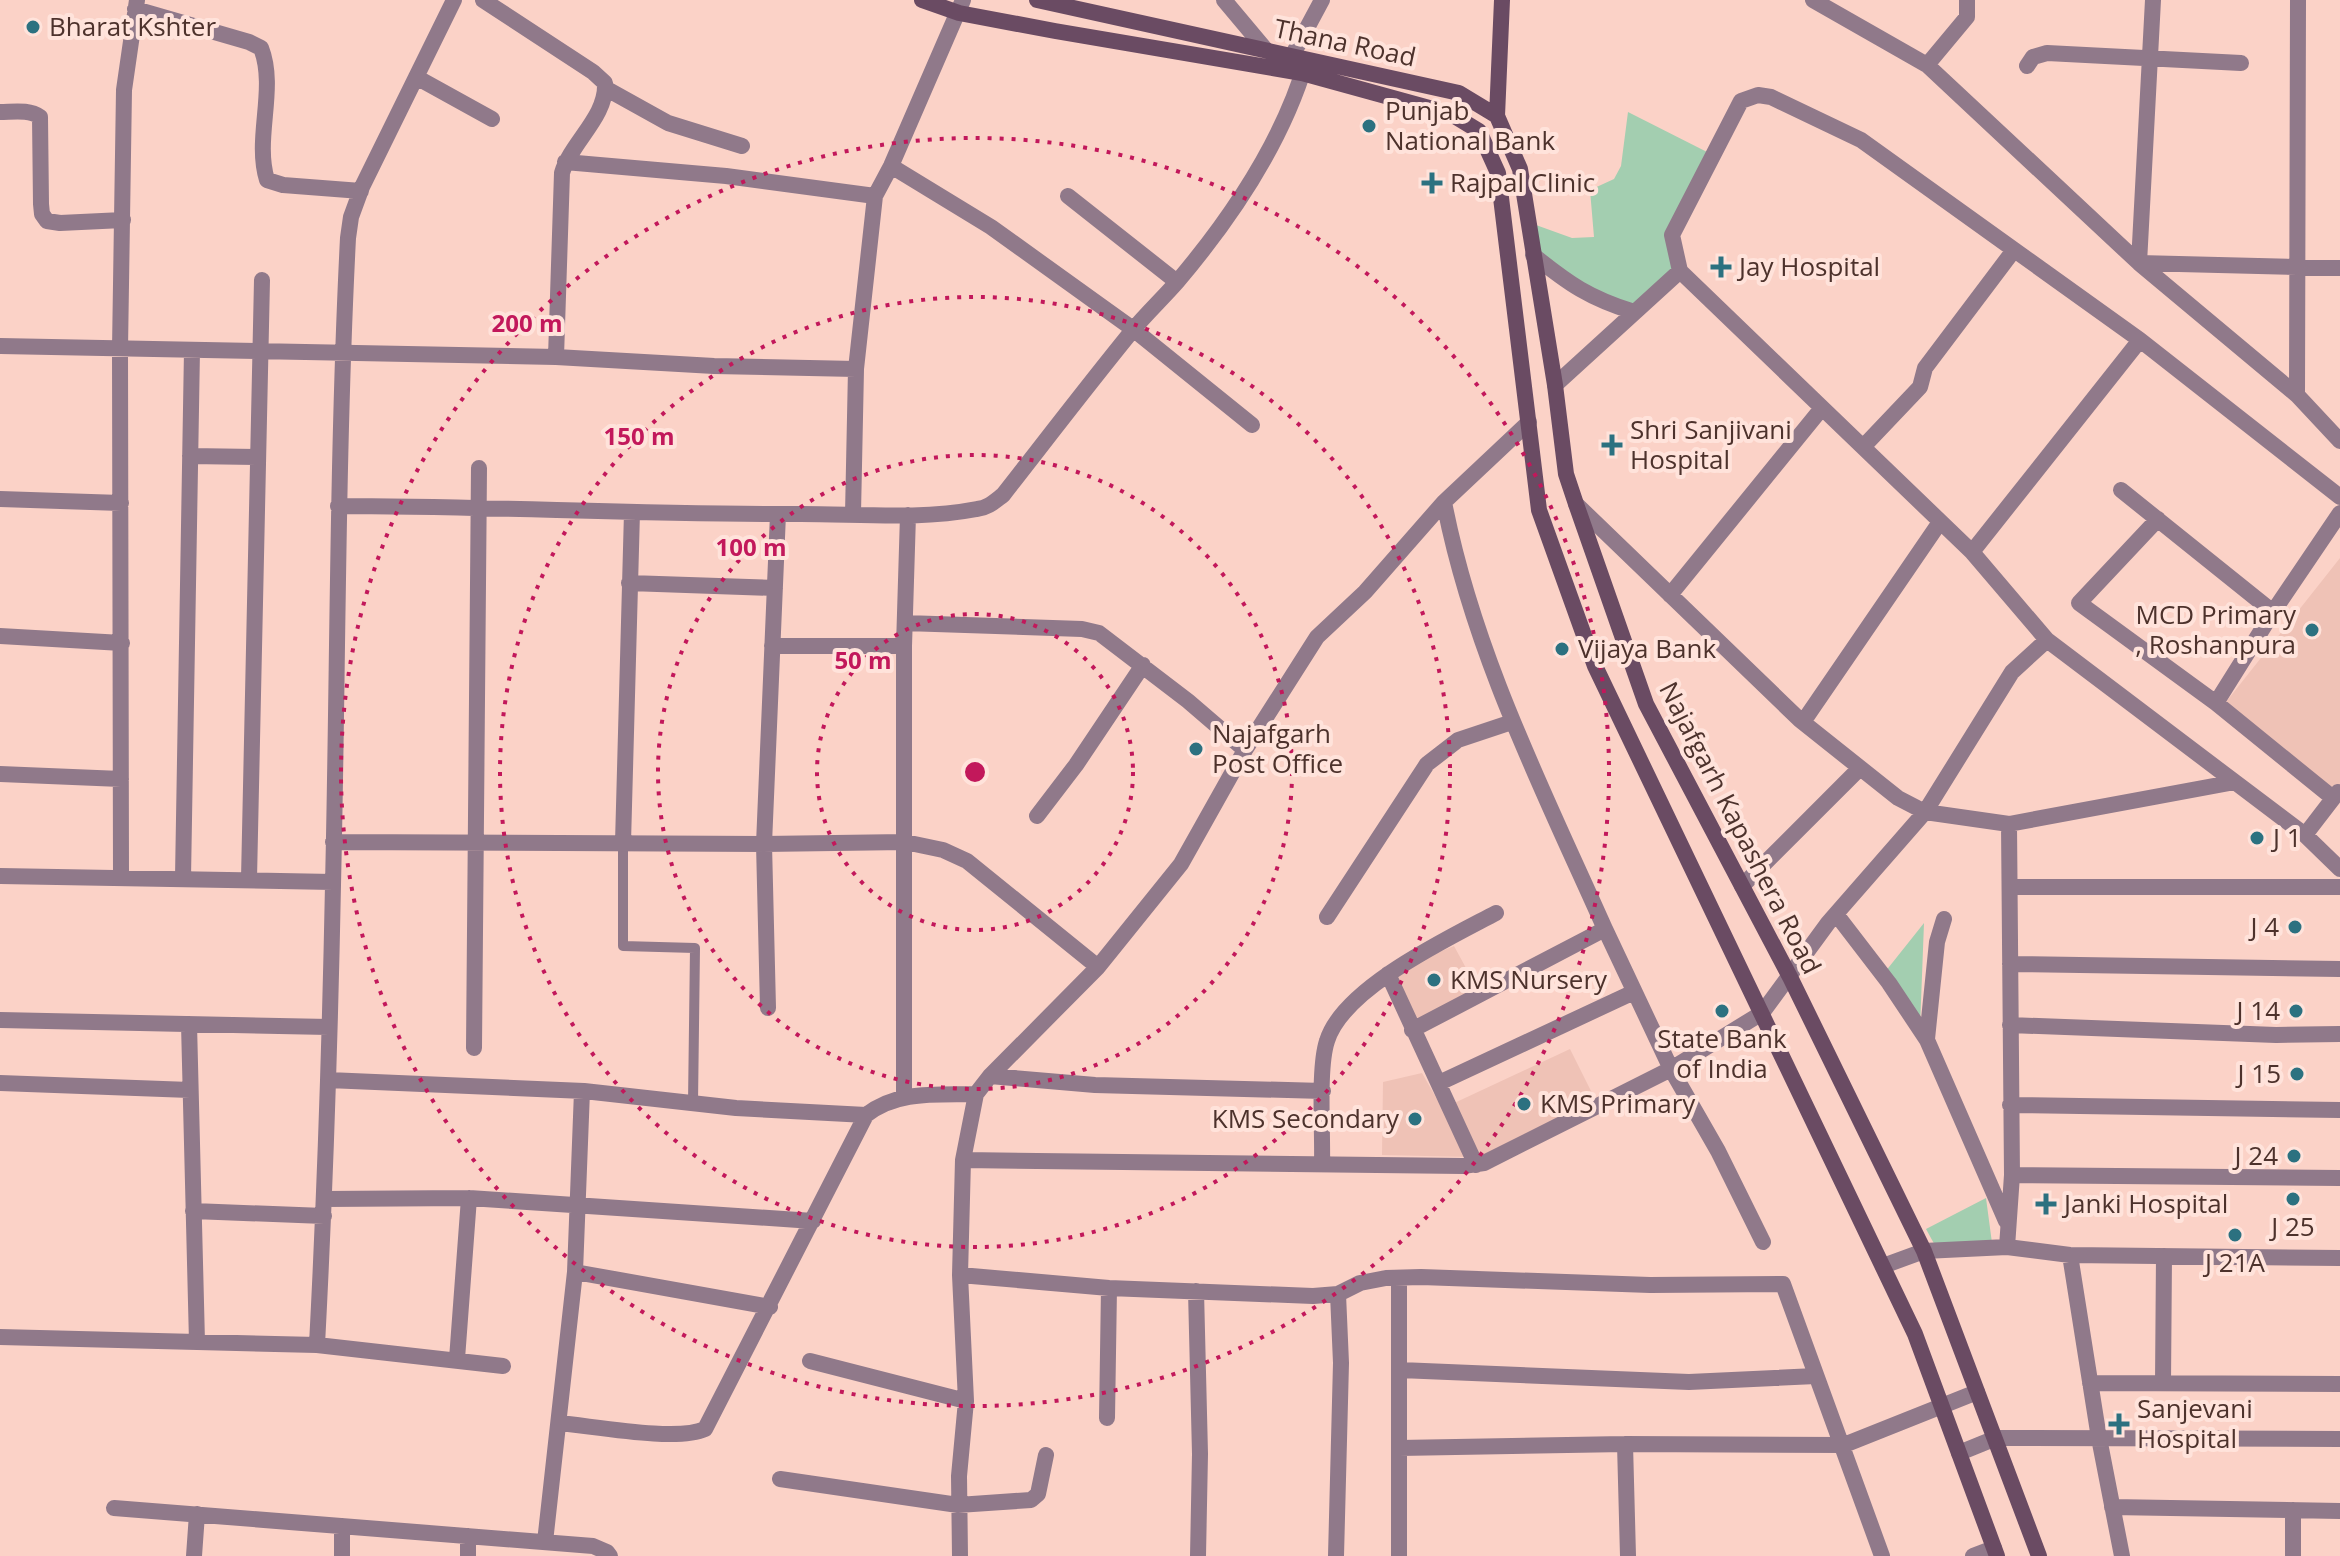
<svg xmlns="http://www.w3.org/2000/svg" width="2340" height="1556" viewBox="0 0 2340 1556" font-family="'Open Sans',sans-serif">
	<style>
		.built { fill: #efc2b6 }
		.green { fill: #a3ceb0 }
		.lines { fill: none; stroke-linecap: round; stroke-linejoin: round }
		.service { stroke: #90798a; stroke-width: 10 }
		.minor { stroke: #90798a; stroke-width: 16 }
		.secondary { stroke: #6a4b63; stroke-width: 16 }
		.ring { fill: none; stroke: #c2185b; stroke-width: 4; stroke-dasharray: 4 8 }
		.poi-dot { fill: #2c7180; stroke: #ffe3db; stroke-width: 3 }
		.labels { text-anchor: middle; stroke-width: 8; stroke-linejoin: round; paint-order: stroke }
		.poi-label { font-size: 26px; fill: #4d322c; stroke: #ffe3db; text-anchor: start }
		.street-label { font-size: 26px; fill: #4d322c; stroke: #ffe3db }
		.centre { fill: #c2185b; stroke: #ffe3db; stroke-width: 4 }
		.ring-label { font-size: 24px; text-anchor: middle; font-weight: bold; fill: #c2185b; stroke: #ffe3db; stroke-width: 8; stroke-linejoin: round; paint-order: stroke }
	</style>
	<rect width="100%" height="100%" fill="#fbd2c7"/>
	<path class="built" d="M2340,558V794L2226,702Z
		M1454,946L1478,990L1414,1023L1392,971Z
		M1570,1049L1597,1103L1480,1161L1450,1105Z
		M1422,1073L1470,1157L1382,1155L1383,1082Z"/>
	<path class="green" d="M1628,112L1711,154L1669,235L1678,269L1633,310L1539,260L1536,225L1572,238L1594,237L1590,190L1614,179L1621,166Z
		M1924,923L1920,1028L1885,972Z
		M1986,1198L1992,1243L1937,1249L1926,1229Z"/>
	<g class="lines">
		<path class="service" d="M623,843V946L695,948L693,1103"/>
		<path class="minor" d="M483,0L593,72L605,83C607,117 571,142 562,173L556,357
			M1224,0L1266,50
			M1813,0L1927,65L2139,263L2297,395L2340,441
			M2153,0L2139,263L2340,268
			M135,9L249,42L261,48C277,89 254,138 267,180L283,185L361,191
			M1292,56L1322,0
			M1927,65L1967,17V0
			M2027,66L2033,57L2047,53L2241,63
			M416,77L492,119
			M605,88L668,123L742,146
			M0,112C13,112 29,109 40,117L41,204L42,214L47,221L60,223L123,220
			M565,162L726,176L875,196
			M891,166L991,227L1133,329L1252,425
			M1068,196L1177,282
			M1533,255C1569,284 1589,298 1634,312
			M0,346L556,357L714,366L856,369
			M1555,385L1680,271
			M2297,395L2298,0
			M1863,447L1920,387L1925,368L2014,250
			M190,456L258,457
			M2121,490L2273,612
			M0,499L121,503
			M1444,502C1473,652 1543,790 1605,929
			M1576,504L1800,720L1898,798L1925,812L2009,824L2235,782
			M338,506C492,506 646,515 801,514C859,514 920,520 977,509C988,508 995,501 1003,495C1046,440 1088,385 1132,331C1146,314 1162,299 1177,282C1232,217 1282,143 1306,62
			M853,514L856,369L875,196L891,166L963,0
			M2158,519L2079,603L2216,703L2333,798
			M1972,552L2140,340
			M629,583L775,588
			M1670,595L1822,408
			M905,623L1082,629L1099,633L1188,701L1245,750
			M0,636L122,643
			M2047,640L1972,552L1680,271L1672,235L1741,101L1758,95L1771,97L1861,140L2140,340L2340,497
			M772,646H904
			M2216,703L2273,612L2340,513
			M1803,722L1940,522
			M0,774L121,779
			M1037,816L1076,765L1143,665
			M2305,835L2338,792
			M333,842L764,844L905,842L943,850L967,861L1098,967
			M623,843L632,512
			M0,876L333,882
			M121,878L120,349L124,90L137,0
			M183,878L192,350
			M249,879L262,280
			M1742,886L1860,768
			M2010,887H2340
			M1836,914L1889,983L1927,1040L2006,1221
			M1327,917L1427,764L1458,740L1512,722
			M2010,964L2340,969
			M1388,974L1476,1165
			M768,1008L764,844L778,514
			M0,1020L329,1027
			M189,1024L197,1342
			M2010,1025L2276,1035L2340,1034
			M1412,1030L1605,929L1671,1069L1718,1151L1763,1242
			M1927,1039L1937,942L1944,919
			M474,1048L479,468
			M990,1076L1095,1085L1323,1091
			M328,1080L584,1091L736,1108L866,1115
			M0,1083L190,1090
			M1439,1083L1634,992
			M904,1096V646L908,515
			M2010,1105L2340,1110
			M963,1160L1463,1166L1484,1163L1671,1069L1762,1013L1828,923L1925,812L2012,672L2047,640L2305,835L2340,869
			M1322,1164C1323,1133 1318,1068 1327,1041C1343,988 1449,938 1496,913
			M2012,1175L2340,1178
			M325,1199L469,1198L813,1221
			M193,1211L324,1216
			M2007,1247L2012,1175L2009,824
			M2070,1255L2099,1438L2122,1556
			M1883,1266L1924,1251L2007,1247L2070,1255L2340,1258
			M575,1272L770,1307
			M960,1275L1109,1288L1313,1296L1338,1294L1360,1283L1386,1278L1421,1277L1650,1285L1783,1284L1882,1556
			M1196,1291L1200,1454L1198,1556
			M0,1337L317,1345L503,1366
			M317,1345C325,1192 330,1039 333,885C338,669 337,454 348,238L351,217L362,187L454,0
			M457,1359L469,1198
			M810,1361L966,1401
			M1400,1370L1689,1382L1816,1376
			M2090,1383L2340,1384
			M2163,1383L2164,1256
			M1107,1418L1109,1288
			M559,1423C593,1426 677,1442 705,1429L866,1115C897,1090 938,1095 976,1094
			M1625,1444L1628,1556
			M1399,1448L1625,1444L1844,1445L1977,1392
			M1959,1453L1996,1438L2340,1439
			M780,1479L958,1505L1031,1500L1038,1494L1046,1455
			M2112,1507L2340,1511
			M114,1508L593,1546L607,1552L610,1556
			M2293,1510V1556
			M545,1542L575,1272L582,1091
			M194,1556L197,1514
			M342,1556V1526
			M468,1556V1536
			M960,1556L959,1476L966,1401L960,1275L963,1160L976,1094L990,1076L1098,967L1181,864L1245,750L1317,637L1365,592L1444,502L1529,422
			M1336,1556L1341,1363L1338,1294
			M1399,1556V1278
			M1973,1556L1994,1548"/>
		<path class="secondary" d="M922,0L959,13L1055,31L1302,73L1451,114L1479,131L1498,173L1539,510L1595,666L1915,1334L1997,1556
			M1037,0L1459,93L1497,116
			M1502,0L1497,116L1520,169L1555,385L1566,474L1576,504L1646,704L1790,977L1924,1251L2039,1556"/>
	</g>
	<g class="ring">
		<circle cx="975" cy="772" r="158"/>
		<circle cx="975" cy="772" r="317"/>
		<circle cx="975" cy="772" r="475"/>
		<circle cx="975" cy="772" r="634"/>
	</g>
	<g class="poi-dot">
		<circle cx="33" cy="27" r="8"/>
		<circle cx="1369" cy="126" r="8"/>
		<path d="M1428 171h8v8h8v8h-8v8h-8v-8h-8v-8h8z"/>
		<path d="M1717 255h8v8h8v8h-8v8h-8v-8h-8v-8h8z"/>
		<path d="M1608 433h8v8h8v8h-8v8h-8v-8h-8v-8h8z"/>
		<circle cx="2312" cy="630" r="8"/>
		<circle cx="1562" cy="649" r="8"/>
		<circle cx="1196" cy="749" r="8"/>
		<circle cx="2257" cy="838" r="8"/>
		<circle cx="2295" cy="927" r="8"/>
		<circle cx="1434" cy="980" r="8"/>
		<circle cx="1722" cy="1011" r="8"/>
		<circle cx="2296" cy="1011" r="8"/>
		<circle cx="2297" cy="1074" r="8"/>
		<circle cx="1524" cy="1104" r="8"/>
		<circle cx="1415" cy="1119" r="8"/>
		<circle cx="2294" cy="1156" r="8"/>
		<circle cx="2293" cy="1199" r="8"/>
		<path d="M2042 1192h8v8h8v8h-8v8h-8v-8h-8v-8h8z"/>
		<circle cx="2235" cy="1235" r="8"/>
		<path d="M2115 1412h8v8h8v8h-8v8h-8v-8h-8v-8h8z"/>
	</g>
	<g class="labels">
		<g class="poi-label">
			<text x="49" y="36">Bharat Kshter</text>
			<text x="1385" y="120">Punjab<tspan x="1385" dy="30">National Bank</tspan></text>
			<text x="1450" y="192">Rajpal Clinic</text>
			<text x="1739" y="276">Jay Hospital</text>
			<text x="1630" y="439">Shri Sanjivani<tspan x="1630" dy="30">Hospital</tspan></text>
			<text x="2296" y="624" text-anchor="end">MCD Primary<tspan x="2296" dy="30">, Roshanpura</tspan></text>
			<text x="1578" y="658">Vijaya Bank</text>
			<text x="1212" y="743">Najafgarh<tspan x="1212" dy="30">Post Office</tspan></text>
			<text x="2273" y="847">J 1</text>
			<text x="2279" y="936" text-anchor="end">J 4</text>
			<text x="1450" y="989">KMS Nursery</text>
			<text x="2280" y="1020" text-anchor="end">J 14</text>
			<text x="1722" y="1048" text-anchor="middle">State Bank<tspan x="1722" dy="30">of India</tspan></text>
			<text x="2281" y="1083" text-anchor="end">J 15</text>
			<text x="1540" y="1113">KMS Primary</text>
			<text x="1399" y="1128" text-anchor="end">KMS Secondary</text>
			<text x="2278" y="1165" text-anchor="end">J 24</text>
			<text x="2064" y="1213">Janki Hospital</text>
			<text x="2293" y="1236" text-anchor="middle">J 25</text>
			<text x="2235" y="1272" text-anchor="middle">J 21A</text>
			<text x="2137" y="1418">Sanjevani<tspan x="2137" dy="30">Hospital</tspan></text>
		</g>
		<g class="street-label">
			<text transform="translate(1345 43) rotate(12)" y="9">Thana Road</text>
			<text transform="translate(1740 828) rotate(63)" y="9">Najafgarh Kapashera Road</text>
		</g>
	</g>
	<circle cx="975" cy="772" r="12" class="centre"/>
	<g class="ring-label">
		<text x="527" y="332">200 m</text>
		<text x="639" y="445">150 m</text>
		<text x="751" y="556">100 m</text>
		<text x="863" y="669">50 m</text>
	</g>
</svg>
